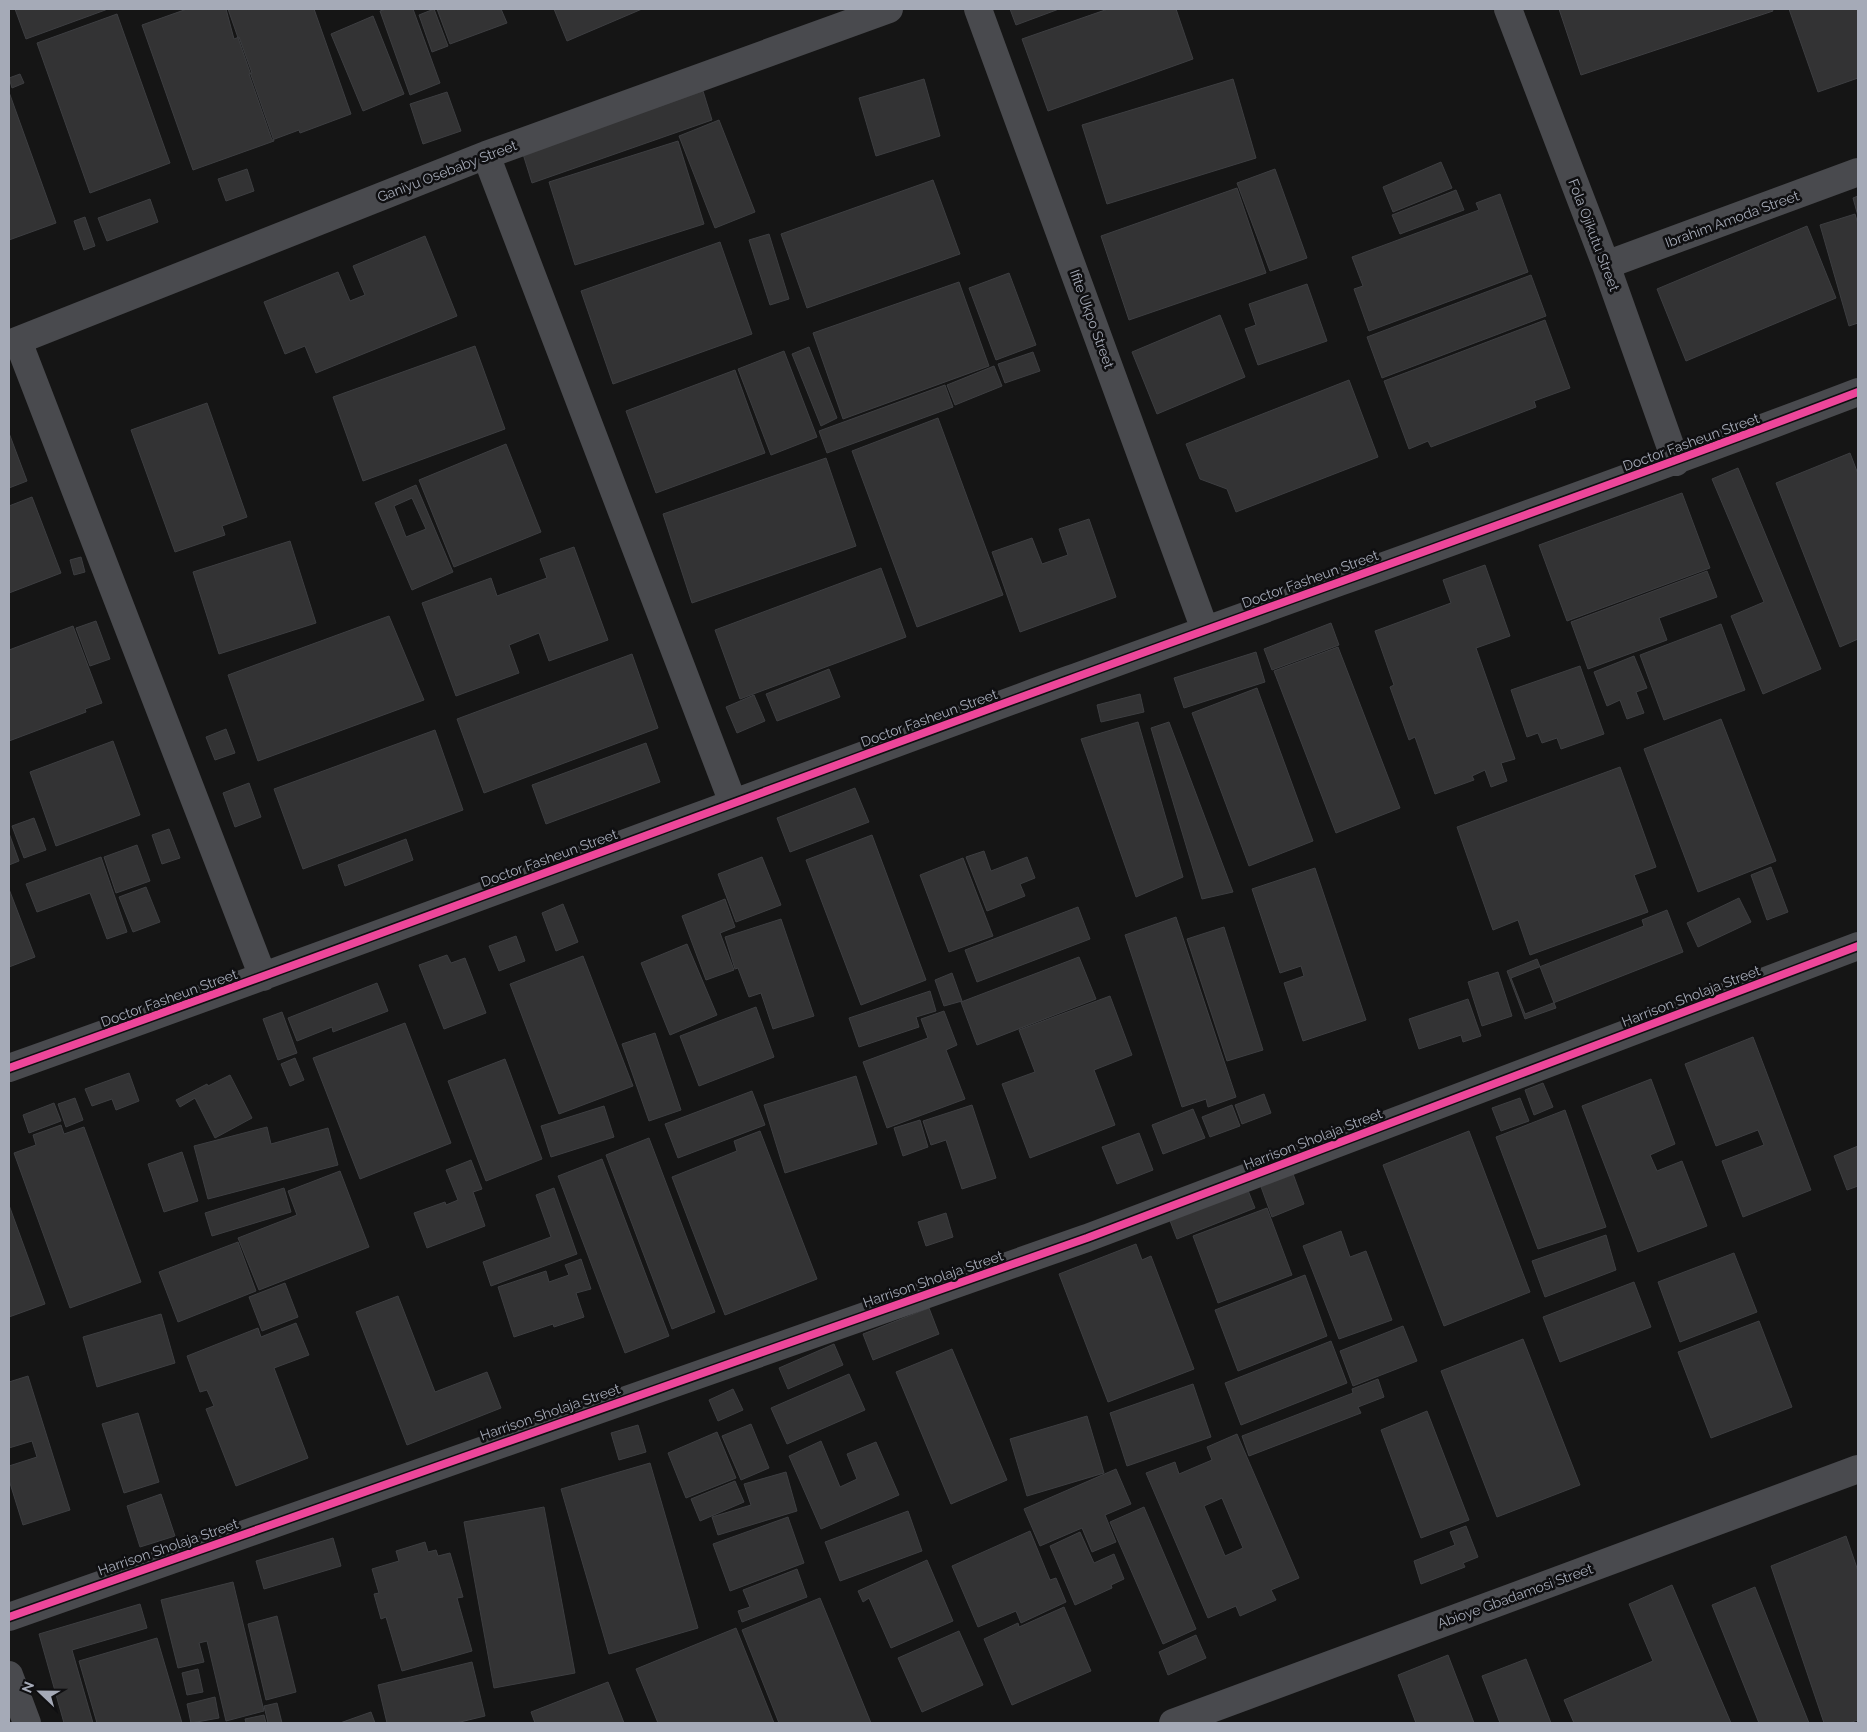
<svg xmlns="http://www.w3.org/2000/svg" width="1867" height="1732" viewBox="0 0 1867 1732" font-family="Raleway,sans-serif">
	<style>
		.building { fill: #333334; stroke: #3d3e41; fill-rule: evenodd }
		.lines { fill: none; stroke-linecap: round; stroke-linejoin: round }
		.minor { stroke: #494a4e; stroke-width: 28 }
		.cycleway-casing { stroke: #0f0f11; stroke-width: 11 }
		.cycleway { stroke: #ed469a; stroke-width: 8 }
		.labels { text-anchor: middle; stroke-width: 5; stroke-linejoin: round; paint-order: stroke }
		.street-label { font-size: 14px; fill: #a5aab7; stroke: #0f0f11 }
	</style>
	<rect width="100%" height="100%" fill="#151515"/>
	<!-- building -->
	<path class="building" d="M15 9H108L26 39Z
		M187 9H228L274 141 193 170 142 25Z
		M226 9H314L351 114 300 133 299 130 272 140 249 74 252 73 239 37 234 39Z
		M386 9H413L440 83 410 95 380 11Z
		M434 9 448 46 432 52 419 15Z
		M437 9H501L507 23 450 44Z
		M554 9H642L567 41Z
		M1010 9H1059L1016 25Z
		M1108 9H1176L1193 59 1048 111 1022 39Z
		M1559 9H1772L1773 11 1581 75Z
		M1789 9H1858V78L1818 92Z
		M117 14 170 163 90 193 37 43Z
		M373 16 404 94 363 111 331 34Z
		M20 74 24 83 12 88 9 78Z
		M924 79 940 136 876 156 859 98Z
		M1233 79 1256 158 1107 204 1082 125Z
		M703 91 712 120 532 183 523 154Z
		M9 92 56 223 9 240Z
		M447 92 461 131 423 144 410 104Z
		M719 120 755 212 715 228 679 136Z
		M678 141 704 224 575 265 549 182Z
		M1441 162 1452 188 1393 212 1383 187Z
		M247 169 254 191 226 201 218 179Z
		M1275 169 1307 258 1270 271 1237 183Z
		M933 180 960 254 807 308 781 234Z
		M1237 188 1266 273 1129 320 1101 236Z
		M1456 190 1464 210 1400 234 1392 215Z
		M1500 194 1528 272 1369 331 1354 289 1363 286 1352 257 1479 210 1476 203Z
		M1858 196V216L1853 198Z
		M150 199 158 222 107 241 98 218Z
		M1855 214 1858 224V323L1849 326 1820 225Z
		M85 217 95 246 84 250 74 221Z
		M1807 226 1836 298 1686 361 1657 289Z
		M769 234 789 299 770 305 749 240Z
		M425 236 457 316 316 373 305 346 285 354 264 302 338 272 350 301 365 295 353 266Z
		M720 242 752 334 613 384 581 291Z
		M1009 273 1036 345 996 360 969 288Z
		M1531 275 1546 316 1382 378 1367 337Z
		M959 282 989 366 843 419 813 333Z
		M1307 284 1327 341 1258 365 1245 329 1256 325 1249 304Z
		M1220 315 1245 377 1157 414 1132 352Z
		M1545 320 1570 388 1534 401 1536 407 1431 447 1428 441 1409 449 1384 381Z
		M475 346 505 429 363 481 333 397Z
		M809 347 837 418 821 426 792 354Z
		M784 351 817 437 771 455 738 369Z
		M1033 352 1040 371 1005 383 998 364Z
		M994 366 1002 386 955 405 947 385Z
		M735 370 765 453 656 493 626 411Z
		M1349 380 1378 457 1236 512 1227 489 1200 479 1186 444Z
		M945 385 953 407 827 453 819 431Z
		M207 403 247 517 222 526 225 535 175 552 131 430Z
		M938 418 1003 595 917 627 852 451Z
		M9 433 27 481 9 488Z
		M506 444 541 532 454 567 419 480Z
		M1850 453 1858 474V639L1840 647 1776 483Z
		M826 458 856 546 692 603 663 514Z
		M1738 468 1821 669 1763 694 1731 616 1764 602 1712 479Z
		M416 485 453 572 412 590 375 503Z
		M1682 493 1710 568 1567 621 1539 545Z
		M32 497 61 573 9 593V506Z
		M412 498 426 529 406 537 394 506Z
		M1089 519 1116 597 1020 632 992 552 1032 538 1042 564 1068 555 1059 529Z
		M290 541 316 623 219 654 193 572Z
		M574 547 608 640 549 661 539 633 509 645 519 673 456 696 422 603 491 578 497 596 547 578 540 559Z
		M81 557 85 572 74 575 70 560Z
		M1485 565 1510 636 1476 648 1515 759 1501 763 1507 781 1491 787 1485 770 1472 776 1474 780 1435 794 1415 737 1409 740 1390 687 1394 685 1375 631 1451 603 1443 580Z
		M881 568 906 637 740 699 715 630Z
		M1707 571 1717 597 1659 618 1667 640 1588 669 1571 622Z
		M389 616 424 700 258 761 228 675Z
		M96 621 110 659 90 666 76 628Z
		M1331 623 1339 645 1272 670 1264 649Z
		M1721 624 1745 690 1664 720 1640 655Z
		M73 626 102 703 85 709 86 712 9 741V650Z
		M1338 647 1400 808 1336 833 1274 671Z
		M1256 652 1265 682 1184 708 1174 678Z
		M632 654 658 728 484 793 457 719Z
		M1634 656 1647 688 1636 692 1644 713 1627 719 1620 700 1607 706 1594 672Z
		M1580 666 1604 734 1561 749 1557 738 1542 743 1538 733 1527 737 1511 690Z
		M829 669 840 697 777 721 766 694Z
		M1257 688 1313 841 1249 866 1192 713Z
		M1140 694 1144 712 1101 722 1097 705Z
		M754 695 765 721 737 733 726 707Z
		M1721 719 1776 861 1698 892 1644 749Z
		M1138 722 1183 877 1136 897 1081 739Z
		M1169 722 1233 892 1202 899 1151 728Z
		M226 729 235 753 215 760 206 737Z
		M435 730 463 810 303 869 274 789Z
		M113 741 140 815 56 846 30 772Z
		M646 743 660 782 546 824 532 785Z
		M1620 767 1656 867 1634 875 1648 912 1530 955 1518 920 1493 930 1457 827Z
		M249 783 261 817 235 827 223 793Z
		M855 788 869 822 790 852 777 818Z
		M34 818 46 850 24 858 12 826Z
		M169 829 180 858 162 864 152 835Z
		M9 833 19 861 9 865Z
		M872 835 926 980 861 1005 806 860Z
		M406 839 413 860 345 886 338 865Z
		M137 845 150 881 116 893 104 857Z
		M984 851 991 871 1027 857 1035 878 1020 884 1025 896 987 911 966 857Z
		M101 857 127 932 107 939 90 893 37 912 26 884Z
		M762 857 781 905 736 922 718 874Z
		M963 858 993 936 949 952 920 875Z
		M1771 867 1788 912 1767 920 1751 875Z
		M1315 868 1366 1020 1303 1041 1284 983 1304 976 1301 966 1280 973 1252 889Z
		M146 887 160 922 133 932 119 897Z
		M9 889 35 957 9 967Z
		M1739 898 1751 922 1698 947 1687 923Z
		M725 899 735 927 720 933 734 970 706 980 682 916Z
		M563 904 578 942 556 951 542 913Z
		M1078 907 1090 939 977 982 965 950Z
		M1667 910 1683 952 1525 1014 1511 978 1644 926 1642 920Z
		M1176 917 1236 1097 1208 1107 1206 1099 1182 1107 1125 935Z
		M781 919 814 1016 773 1029 761 993 749 997 738 968 735 969 725 937Z
		M1224 927 1263 1050 1227 1061 1187 939Z
		M516 936 525 961 499 971 489 946Z
		M687 944 717 1015 670 1035 641 963Z
		M447 955 451 963 465 958 486 1013 444 1029 419 965Z
		M583 956 633 1086 559 1114 510 984Z
		M1079 957 1096 999 977 1045 961 1002Z
		M1537 959 1556 1008 1525 1019 1507 971Z
		M1498 972 1512 1016 1482 1026 1468 982Z
		M952 973 962 1001 944 1006 935 980Z
		M377 983 388 1011 333 1032 332 1027 297 1041 288 1018Z
		M930 991 936 1011 916 1017 919 1027 859 1047 849 1018Z
		M1110 996 1132 1055 1094 1070 1115 1125 1030 1158 1002 1084 1035 1072 1019 1030Z
		M1468 999 1481 1036 1463 1042 1461 1035 1419 1049 1409 1019Z
		M756 1007 774 1057 699 1086 680 1036Z
		M944 1011 957 1045 946 1050 965 1099 887 1128 863 1062 928 1038 921 1019Z
		M282 1012 297 1053 278 1060 263 1019Z
		M405 1023 451 1143 360 1179 313 1058Z
		M655 1033 681 1110 649 1121 622 1044Z
		M1753 1037 1811 1190 1743 1217 1722 1161 1764 1145 1758 1130 1716 1146 1685 1064Z
		M295 1058 304 1080 290 1086 281 1064Z
		M505 1059 542 1159 486 1181 448 1081Z
		M129 1073 139 1101 116 1110 112 1099 92 1106 85 1089Z
		M230 1075 252 1118 215 1138 195 1098 180 1107 176 1100 207 1084 208 1086Z
		M856 1076 877 1144 785 1173 764 1105Z
		M1651 1079 1675 1144 1650 1155 1657 1171 1682 1161 1707 1226 1638 1252 1582 1106Z
		M1543 1083 1553 1107 1534 1115 1525 1090Z
		M752 1091 765 1125 678 1158 665 1124Z
		M1264 1094 1271 1113 1242 1124 1235 1105Z
		M75 1098 83 1120 66 1127 58 1104Z
		M1520 1098 1529 1121 1501 1131 1492 1108Z
		M54 1103 61 1121 29 1133 23 1115Z
		M972 1105 996 1178 962 1189 946 1140 931 1145 923 1121Z
		M1232 1105 1240 1126 1210 1137 1202 1117Z
		M604 1106 614 1137 551 1157 541 1126Z
		M1193 1109 1205 1138 1163 1154 1152 1125Z
		M1565 1110 1606 1227 1538 1249 1496 1137Z
		M920 1120 928 1147 903 1156 894 1128Z
		M61 1125 64 1134 84 1127 141 1282 70 1308 14 1153 36 1145 33 1135Z
		M267 1127 271 1144 328 1128 338 1165 208 1199 194 1146Z
		M760 1131 817 1279 725 1315 672 1177 737 1151 734 1141Z
		M1469 1131 1530 1292 1444 1326 1383 1165Z
		M1139 1133 1153 1170 1117 1184 1102 1147Z
		M649 1138 715 1312 672 1329 606 1155Z
		M1858 1146V1186L1847 1190 1834 1156Z
		M182 1152 198 1201 164 1212 148 1164Z
		M602 1159 669 1336 625 1353 558 1176Z
		M471 1160 482 1189 473 1192 485 1226 427 1248 414 1213 445 1202 446 1205 458 1200 446 1170Z
		M340 1171 369 1247 259 1290 238 1238 297 1215 288 1191Z
		M1292 1171 1304 1204 1272 1217 1260 1184Z
		M1245 1183 1255 1208 1177 1239 1167 1213Z
		M284 1188 291 1212 212 1236 205 1213Z
		M554 1188 577 1254 491 1286 483 1262 551 1237 536 1195Z
		M9 1205 45 1304 9 1317Z
		M1267 1208 1292 1275 1218 1303 1193 1236Z
		M946 1213 953 1237 926 1246 918 1222Z
		M1341 1231 1350 1257 1366 1251 1392 1320 1339 1339 1303 1246Z
		M1606 1235 1616 1270 1545 1297 1532 1261Z
		M238 1242 256 1291 178 1322 159 1272Z
		M1136 1244 1142 1260 1151 1256 1194 1369 1108 1402 1059 1274Z
		M1734 1253 1757 1312 1680 1342 1658 1282Z
		M581 1259 591 1289 576 1293 584 1317 554 1327 553 1324 514 1337 498 1287 546 1271 549 1282 569 1275 565 1265Z
		M1305 1275 1327 1336 1238 1371 1215 1310Z
		M1634 1282 1651 1327 1560 1362 1543 1317Z
		M285 1283 298 1317 262 1331 249 1297Z
		M398 1296 435 1392 487 1372 501 1408 407 1445 356 1312Z
		M929 1308 939 1334 873 1360 863 1334Z
		M161 1314 175 1363 97 1387 83 1337Z
		M1759 1321 1792 1407 1711 1438 1678 1352Z
		M296 1323 309 1355 274 1368 308 1458 236 1486 206 1409 214 1406 207 1390 200 1392 187 1356 258 1328 261 1337Z
		M1403 1326 1417 1361 1353 1386 1340 1351Z
		M1523 1339 1580 1485 1497 1517 1441 1371Z
		M1331 1341 1347 1383 1241 1425 1225 1383Z
		M834 1344 843 1365 788 1389 779 1368Z
		M952 1349 1007 1480 951 1504 896 1372Z
		M849 1374 865 1410 787 1444 771 1408Z
		M28 1376 70 1510 23 1525 9 1480V1466L37 1457 32 1441 9 1448V1382Z
		M1378 1379 1384 1397 1358 1407 1361 1413 1249 1456 1242 1436 1353 1393 1352 1389Z
		M1193 1384 1211 1437 1127 1466 1110 1413Z
		M733 1389 743 1410 718 1421 709 1400Z
		M1427 1411 1469 1520 1421 1538 1381 1430Z
		M138 1413 159 1482 124 1493 102 1424Z
		M1087 1416 1104 1473 1027 1496 1010 1439Z
		M751 1424 769 1468 741 1480 722 1436Z
		M638 1425 646 1452 619 1460 611 1433Z
		M717 1432 736 1478 686 1498 668 1453Z
		M1237 1434 1299 1578 1271 1590 1276 1600 1240 1616 1236 1606 1208 1618 1146 1473 1175 1462 1179 1474 1212 1460 1207 1447ZM1222 1498 1243 1548 1225 1556 1204 1506Z
		M821 1441 840 1487 857 1479 847 1454 876 1442 899 1495 821 1529 789 1456Z
		M650 1463 698 1628 609 1654 561 1489Z
		M1116 1469 1131 1504 1105 1515 1116 1542 1092 1552 1082 1528 1040 1546 1024 1509Z
		M786 1472 797 1511 718 1535 712 1517 751 1505 744 1484Z
		M735 1481 744 1502 700 1521 691 1499Z
		M161 1494 175 1536 140 1547 127 1506Z
		M544 1507 575 1673 494 1688 464 1522Z
		M1144 1507 1196 1629 1163 1644 1110 1522Z
		M908 1511 922 1551 840 1581 825 1542Z
		M788 1517 804 1563 730 1591 713 1544Z
		M1466 1526 1478 1557 1463 1563 1465 1567 1421 1584 1414 1561 1455 1545 1450 1532Z
		M1030 1531 1050 1580 1056 1578 1066 1602 1021 1623 1016 1611 978 1627 952 1566Z
		M1080 1532 1094 1563 1114 1554 1124 1579 1111 1585 1112 1588 1075 1605 1050 1546Z
		M1846 1536 1858 1571V1720L1849 1723H1824L1771 1566Z
		M333 1538 341 1566 264 1589 256 1561Z
		M425 1542 428 1552 436 1550 438 1556 450 1553 463 1597 457 1598 472 1651 402 1671 386 1617 381 1619 374 1594 379 1593 372 1569 399 1561 396 1551Z
		M927 1560 953 1621 891 1648 869 1598 863 1602 858 1591Z
		M797 1569 807 1597 742 1622 738 1611 750 1607 743 1590Z
		M233 1582 264 1711 226 1721 207 1641 199 1643 204 1662 178 1668 161 1600Z
		M1672 1585 1731 1723H1574L1564 1700 1653 1661 1629 1604Z
		M1755 1587 1809 1723H1759L1712 1605Z
		M820 1598 871 1723H779L742 1630Z
		M140 1604 147 1628 72 1650 93 1723H64L39 1634Z
		M1064 1607 1091 1671 1012 1705 984 1639 1018 1623 1019 1627Z
		M277 1616 296 1692 266 1700 248 1624Z
		M736 1628 774 1723H658L636 1669Z
		M959 1631 983 1685 922 1712 898 1658Z
		M1196 1635 1206 1658 1168 1675 1159 1652Z
		M157 1638 182 1723H97L79 1661Z
		M1448 1655 1474 1723H1416L1398 1675Z
		M1526 1659 1551 1723H1500L1482 1676Z
		M472 1662 485 1716 456 1723H387L378 1685Z
		M198 1669 203 1692 187 1695 182 1673Z
		M608 1682 624 1723H535L531 1712Z
		M215 1697 219 1718 191 1723 187 1704Z
		M277 1703 282 1723H268L264 1706Z
		M371 1712 375 1723H340Z
		M264 1715 266 1723H246L245 1719Z"/>
	<g class="lines">
		<!-- minor -->
		<path class="minor" d="M978 9 1205 630
			M1508 9 1606 265 1676 462
			M486 155 733 803
			M1606 265 1858 172
			M18 341 263 977
			M9 344 486 155 889 9
			M9 1068C363 942 715 809 1068 680 1331 584 1596 492 1858 392
			M9 1617 1087 1238 1858 946
			M9 1675 27 1723
			M1173 1723 1858 1469"/>
		<!-- cycleway casing -->
		<g class="cycleway-casing">
			<path id="cycleway" d="M9 1068C363 942 715 809 1068 680 1331 584 1596 492 1858 392
				M9 1617 1087 1238 1858 946"/>
		</g>
		<!-- cycleway -->
		<use href="#cycleway" class="cycleway"/>
	</g>
	<g class="labels">
		<!-- street labels -->
		<g class="street-label">
			<text transform="translate(447 171) rotate(-21)" y="5">Ganiyu Osebaby Street</text>
			<text transform="translate(1732 219) rotate(-20)" y="5">Ibrahim Amoda Street</text>
			<text transform="translate(1594 235) rotate(69)" y="5">Fola Ojikutu Street</text>
			<text transform="translate(1092 319) rotate(70)" y="5">Ifite Ukpo Street</text>
			<text transform="translate(1691 442) rotate(-20)" y="5">Doctor Fasheun Street</text>
			<text transform="translate(1310 579) rotate(-20)" y="5">Doctor Fasheun Street</text>
			<text transform="translate(929 718) rotate(-20)" y="5">Doctor Fasheun Street</text>
			<text transform="translate(549 858) rotate(-20)" y="5">Doctor Fasheun Street</text>
			<text transform="translate(1691 996) rotate(-21)" y="5">Harrison Sholaja Street</text>
			<text transform="translate(169 998) rotate(-20)" y="5">Doctor Fasheun Street</text>
			<text transform="translate(1313 1139) rotate(-21)" y="5">Harrison Sholaja Street</text>
			<text transform="translate(933 1279) rotate(-19)" y="5">Harrison Sholaja Street</text>
			<text transform="translate(550 1412) rotate(-19)" y="5">Harrison Sholaja Street</text>
			<text transform="translate(168 1547) rotate(-19)" y="5">Harrison Sholaja Street</text>
			<text transform="translate(1515 1596) rotate(-20)" y="5">Abioye Gbadamosi Street</text>
		</g>
	</g>
	<!-- border -->
	<rect width="1867" height="1732" fill="none" stroke="#a5aab7" stroke-width="20"/>
	<!-- north arrow -->
	<g transform="translate(40 1692) rotate(292)" stroke="#0f0f11" stroke-width="4" paint-order="stroke">
	<path d="M0-4L9 19L0 12L-9 19Z" fill="#a5aab7"/>
	<text y="-8" font-size="14" font-weight="bold" text-anchor="middle" fill="#a5aab7">N</text>
	</g>
</svg>
